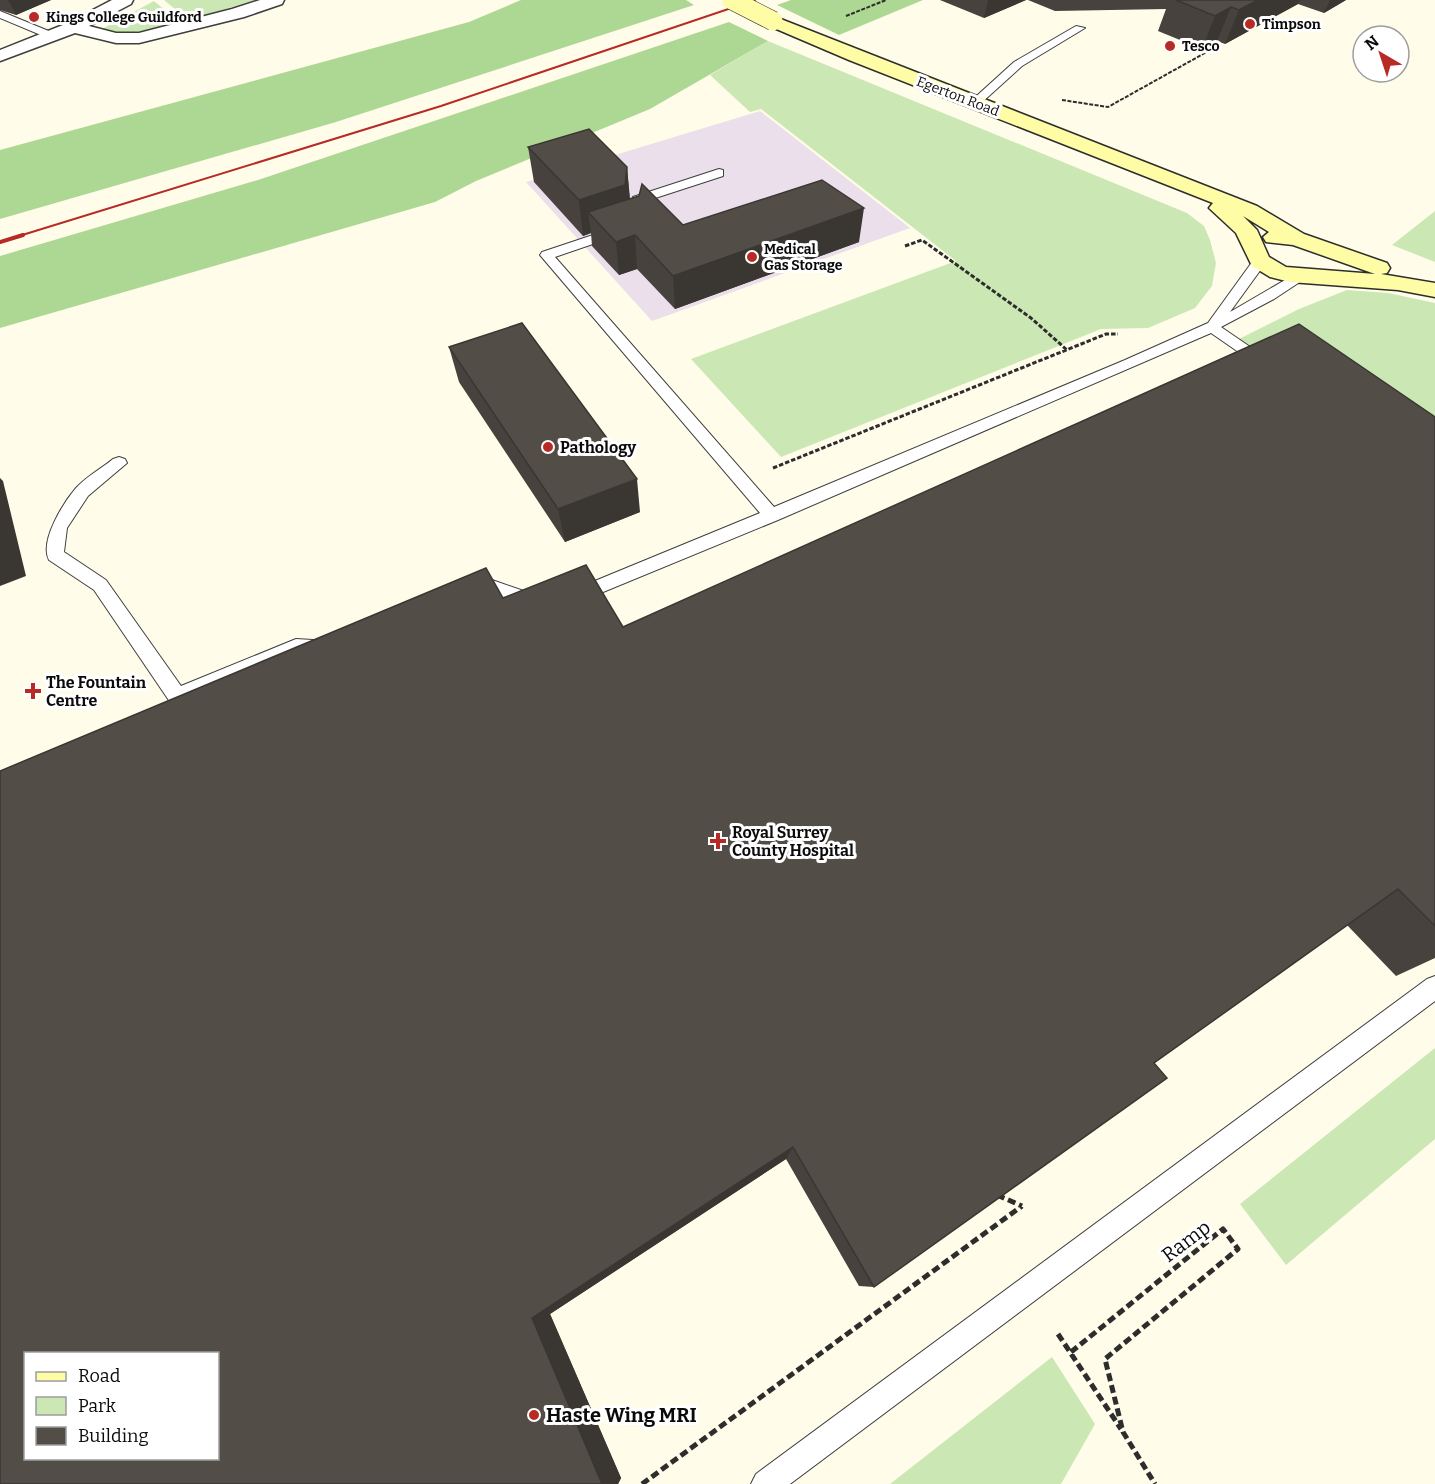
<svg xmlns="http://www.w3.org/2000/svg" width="1435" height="1484" viewBox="0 0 1435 1484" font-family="Bitter,serif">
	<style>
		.industrial { fill: #eadfea }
		.green { fill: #cbe8b4 }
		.forest { fill: #add893 }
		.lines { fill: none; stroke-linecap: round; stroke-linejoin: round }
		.lane-casing { stroke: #3e3e3e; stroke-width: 2 }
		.street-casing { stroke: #3e3e3e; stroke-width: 3 }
		.secondary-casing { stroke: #2d2d2d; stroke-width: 3 }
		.path-far2 { stroke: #2d2d2d; stroke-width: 2; stroke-dasharray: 4 1.5; stroke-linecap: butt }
		.path-far1 { stroke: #2d2d2d; stroke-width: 3; stroke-dasharray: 4.5 2; stroke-linecap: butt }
		.path { stroke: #2d2d2d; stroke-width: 5; stroke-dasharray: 8 4; stroke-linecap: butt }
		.lane { fill: #fff; fill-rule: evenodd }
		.street { fill: #fff; fill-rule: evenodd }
		.secondary { fill: #fefca4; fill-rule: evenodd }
		.rail-far1 { stroke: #b82a25; stroke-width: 2 }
		.rail { stroke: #b82a25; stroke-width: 4 }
		.secondary-bridge-casing { stroke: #2d2d2d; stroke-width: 20; stroke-linecap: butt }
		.secondary-bridge { stroke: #fefca4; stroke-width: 19 }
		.wall { fill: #47423d }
		.shaded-wall { fill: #3a3632 }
		.building { fill: #534d47; stroke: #3a3632; stroke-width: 1.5; fill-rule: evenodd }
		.poi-dot { fill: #b82a25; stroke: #fff; stroke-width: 2 }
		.labels { text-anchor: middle; stroke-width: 6; stroke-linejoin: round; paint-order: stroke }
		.far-poi-label { font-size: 14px; font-weight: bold; fill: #0b0b0b; stroke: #fff; text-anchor: start }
		.far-street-label { font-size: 14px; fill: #0b0b0b; stroke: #fff }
		.poi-label { font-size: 16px; font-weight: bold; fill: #0b0b0b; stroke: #fff; text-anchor: start }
		.near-street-label { font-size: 20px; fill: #0b0b0b; stroke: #fff }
		.near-poi-label { font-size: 20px; font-weight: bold; fill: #0b0b0b; stroke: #fff; text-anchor: start }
	</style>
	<rect width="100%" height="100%" fill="#fffce9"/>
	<!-- industrial -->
	<path class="industrial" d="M760 111 910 228 652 321 526 182Z"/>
	<!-- green -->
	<path class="green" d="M164 0H256L188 20Z
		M154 1 179 22C153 28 127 38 102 29Z
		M768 41 1187 213 1204 226 1210 240 1216 263 1212 286 1195 308 1148 328 1101 329 781 457 691 359 956 261 761 109 750 112 710 75Z
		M1435 211V262L1392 245Z
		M1347 290 1388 293 1435 303V416L1423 415 1256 351 1239 339 1299 309Z
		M1435 1048V1139L1286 1265 1240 1204Z
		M1052 1357 1095 1424 1061 1484H890Z"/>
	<!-- forest -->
	<path class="forest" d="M521 0H686L694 5 336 122 0 219V150L469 22Z
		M791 0H923L839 35 777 5Z
		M729 22 768 41 650 109 476 181 435 202 0 328V256L258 180Z"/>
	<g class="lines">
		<!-- lane casing -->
		<g class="lane-casing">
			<path id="lane" d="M0 11 56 34 57 36 48 38 0 18Z
				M1076 26 1085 28 1022 66 979 105H971V101L1014 62Z
				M719 169 723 170V176L643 202 640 213 636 214 630 210 633 197Z
				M617 227 623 231 622 234 555 257 774 507 1125 360 1208 323 1255 258 1260 257 1267 261 1230 312 1297 273 1302 272 1309 276 1274 299 1221 327 1259 353 1271 355 1273 358 1271 361 1250 360 1211 333 778 520 574 604 568 602 565 597 568 592 760 513 540 255 542 252Z
				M119 457 125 459 127 463 88 496 67 528 64 552 106 580 181 686 296 639 330 641 333 646 330 651 297 653 184 702 177 704 170 702 94 590 49 560C39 541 64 502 76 488 86 477 102 468 113 459Z
				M492 580 544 598 547 603 544 608 538 610 492 594 472 602 466 600 463 595 466 590Z
				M1435 976V1001L790 1484H751L756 1474 1427 979Z"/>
		</g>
		<!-- street casing -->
		<g class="street-casing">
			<path id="street" d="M112 0H133L131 4 89 26 116 33H139L232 9 260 0H284L282 4 244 17 139 43H116L75 33 0 61V50L68 23Z"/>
		</g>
		<!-- secondary casing -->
		<g class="secondary-casing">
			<path id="secondary" d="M773 16 1257 206 1304 234 1387 263 1390 268 1387 273 1381 274 1435 283V297L1398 290 1290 282 1270 277 1252 266 1236 233 1209 208 1213 203 849 60 767 25 764 21 767 17ZM1243 216 1269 232 1263 237 1266 242 1293 245 1375 274 1286 267 1269 257 1257 230Z"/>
		</g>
		<!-- path-far2 -->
		<path class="path-far2" d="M846 16 886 0
			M1062 100 1108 107 1221 44"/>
		<!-- path-far1 -->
		<path class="path-far1" d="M905 246 922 240 1031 318 1067 350
			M773 468 1106 334H1118"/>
		<!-- path -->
		<path class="path" d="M997 1195 1022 1206
			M1058 1334 1121 1429
			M1071 1352 1223 1229 1238 1249 1105 1359 1123 1432 1155 1484
			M642 1484 1022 1206"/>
		<!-- lane -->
		<use href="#lane" class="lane"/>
		<!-- street -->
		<use href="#street" class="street"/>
		<!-- secondary -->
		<use href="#secondary" class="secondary"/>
		<!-- rail-far1 -->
		<path class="rail-far1" d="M19 236 441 106 755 0"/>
		<!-- rail -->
		<path class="rail" d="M0 242 23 235"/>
		<!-- secondary-bridge casing -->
		<g class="secondary-bridge-casing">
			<path id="secondary-bridge" d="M732 0 773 21"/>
		</g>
		<!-- secondary-bridge -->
		<use href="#secondary-bridge" class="secondary-bridge"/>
	</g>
	<!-- wall -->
	<path class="wall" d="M0 0H51L16 15 0 10Z
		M940 0H1026L984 18Z
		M1028 0H1346L1324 13 1298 4 1225 44 1217 41 1202 49 1158 31 1166 9 1055 11Z
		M528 147 627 167 630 199 683 225 859 242 675 309 637 269 619 275 592 246 591 233 583 236 534 182Z
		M449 347 640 512 565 542 459 382Z
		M1435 417V958L1396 976 1347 925 1154 1063 874 1287 859 1286 786 1159 550 1314 621 1478 618 1484H0L503 598 623 627Z"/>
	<!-- shaded-wall -->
	<path class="shaded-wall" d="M8 0H51L16 15Z
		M988 0H1026L984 18Z
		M1258 0H1300L1298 4 1225 44 1239 10Z
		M1330 0H1346L1324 13Z
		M1231 7 1217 41 1202 49 1215 16Z
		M627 167 630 203 588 212 591 233 583 236 579 200Z
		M864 208 859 242 675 309 673 276Z
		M635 235 637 269 619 275 616 242Z
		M0 478 3 481 26 576 0 586Z
		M637 479 640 512 565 542 558 509Z
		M793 1147 786 1159 550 1314 621 1478 618 1484H602L532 1318Z"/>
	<!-- building -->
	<path class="building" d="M1176 0H1258L1239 10 1231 7 1215 16Z
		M589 129 627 167 625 185 579 200 528 147Z
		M822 180 864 208 673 276 635 235 616 242 588 212 639 196 642 184 683 225Z
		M522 323 637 479 558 509 449 347Z
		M1299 324 1435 417V926L1398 889 1154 1063 1167 1078 874 1287 793 1147 532 1318 602 1484H0V771L486 568 503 598 586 565 623 627ZM26 1353H218V1458H26Z"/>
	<!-- markers -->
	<g class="poi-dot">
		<circle cx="34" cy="17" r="6"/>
		<circle cx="1250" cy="24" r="6"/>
		<circle cx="1170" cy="46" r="6"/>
		<circle cx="752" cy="257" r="6"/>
		<circle cx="548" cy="447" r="6"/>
		<path d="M30 682h6v6h6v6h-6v6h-6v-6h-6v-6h6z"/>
		<path d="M715 832h6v6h6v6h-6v6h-6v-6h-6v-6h6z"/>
		<circle cx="534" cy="1415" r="6"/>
	</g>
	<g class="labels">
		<!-- far-poi labels -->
		<g class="far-poi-label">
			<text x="46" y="22">Kings College Guildford</text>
			<text x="1262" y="29">Timpson</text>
			<text x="1182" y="51">Tesco</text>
			<text x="764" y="254">Medical<tspan x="764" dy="16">Gas Storage</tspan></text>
		</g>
		<!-- far-street labels -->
		<g class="far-street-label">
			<text transform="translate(958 96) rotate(21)" y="5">Egerton Road</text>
		</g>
		<!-- poi labels -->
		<g class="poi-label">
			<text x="560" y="453">Pathology</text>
			<text x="46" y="688">The Fountain<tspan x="46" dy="18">Centre</tspan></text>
			<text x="732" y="838">Royal Surrey<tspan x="732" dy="18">County Hospital</tspan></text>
		</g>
		<!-- near-street labels -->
		<g class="near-street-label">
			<text transform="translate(1186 1241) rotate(-37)" y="7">Ramp</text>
		</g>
		<!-- near-poi labels -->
		<g class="near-poi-label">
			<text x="546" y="1422">Haste Wing MRI</text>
		</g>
	</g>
	<!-- legend -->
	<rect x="24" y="1352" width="195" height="108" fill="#ffffff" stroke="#9d9d9d" stroke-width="1.5"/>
	<rect x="36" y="1372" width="30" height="9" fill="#fefca4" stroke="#9d9d9d" stroke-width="1.5"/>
	<text x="78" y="1382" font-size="18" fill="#0b0b0b">Road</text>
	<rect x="36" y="1397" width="30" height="18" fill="#cbe8b4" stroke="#9d9d9d" stroke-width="1.5"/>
	<text x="78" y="1412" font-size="18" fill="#0b0b0b">Park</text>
	<rect x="36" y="1427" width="30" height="18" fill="#534d47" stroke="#9d9d9d" stroke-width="1.5"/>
	<text x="78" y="1442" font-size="18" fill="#0b0b0b">Building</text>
	<!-- north arrow -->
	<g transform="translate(1381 54) rotate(321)"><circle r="28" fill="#ffffff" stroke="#9d9d9d" stroke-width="1.5"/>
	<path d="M0-4.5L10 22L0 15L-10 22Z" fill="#b82a25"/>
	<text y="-9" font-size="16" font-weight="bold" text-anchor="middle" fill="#0b0b0b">N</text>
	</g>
</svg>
